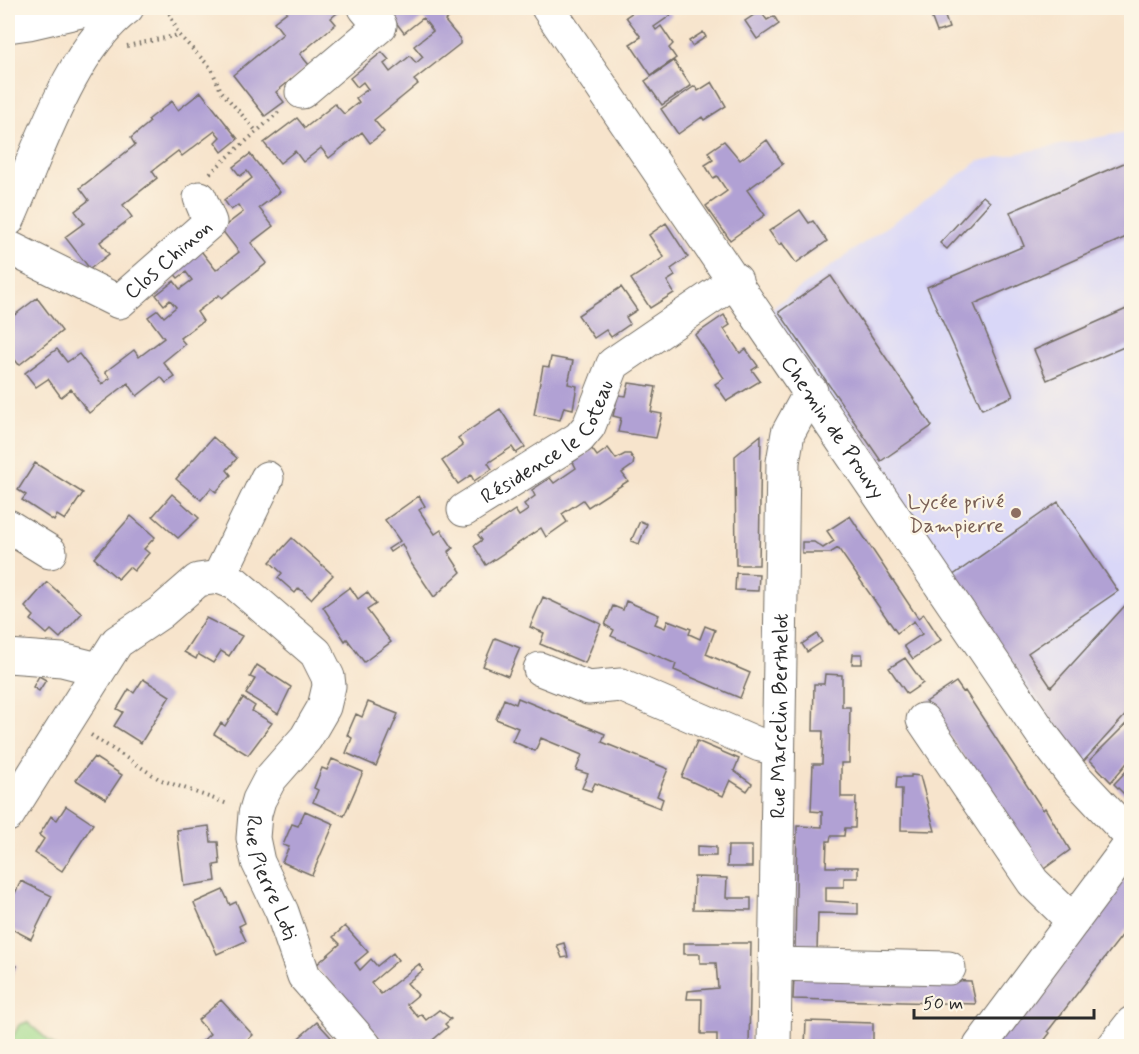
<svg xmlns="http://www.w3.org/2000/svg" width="1139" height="1054" viewBox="0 0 1139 1054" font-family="Mynerve,sans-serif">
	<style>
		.built { fill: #d9d7f8 }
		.green { fill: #a2db8d; stroke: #66835c; stroke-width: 1.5 }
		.building { fill: #b1a1d4 }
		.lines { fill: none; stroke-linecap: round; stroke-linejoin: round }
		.minor-casing { stroke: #726c63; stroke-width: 35 }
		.path { stroke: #726c63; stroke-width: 4; stroke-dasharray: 1.5 4.5; stroke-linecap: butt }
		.minor { stroke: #fff; stroke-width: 33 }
		.education-dot { fill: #8d6e63; stroke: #fcf5e5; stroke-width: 2 }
		.labels { text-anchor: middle; stroke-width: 4.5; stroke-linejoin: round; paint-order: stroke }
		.street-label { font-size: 21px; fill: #2b2b2b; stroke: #fcf5e5 }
		.education-label { font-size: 21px; fill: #785e54; stroke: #fcf5e5; text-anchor: end }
	</style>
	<rect width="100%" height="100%" fill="#fcf5e5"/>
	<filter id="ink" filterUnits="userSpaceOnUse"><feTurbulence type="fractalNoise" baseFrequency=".0167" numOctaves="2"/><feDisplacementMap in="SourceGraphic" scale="12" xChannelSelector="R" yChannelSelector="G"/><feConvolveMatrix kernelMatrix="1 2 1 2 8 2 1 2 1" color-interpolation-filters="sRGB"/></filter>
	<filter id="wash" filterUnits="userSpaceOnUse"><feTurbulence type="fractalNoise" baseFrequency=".008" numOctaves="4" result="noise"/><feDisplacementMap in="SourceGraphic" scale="24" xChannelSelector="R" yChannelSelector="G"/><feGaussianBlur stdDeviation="1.35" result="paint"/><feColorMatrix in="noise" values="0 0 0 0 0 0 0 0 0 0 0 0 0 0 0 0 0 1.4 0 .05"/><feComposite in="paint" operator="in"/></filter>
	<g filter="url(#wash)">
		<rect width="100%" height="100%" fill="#f7e4cc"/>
		<!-- built -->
		<path class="built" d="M1131 131V712L1077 774 765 313 979 161Z"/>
		<!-- green -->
		<path class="green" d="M27 1022 55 1046H8L19 1025Z"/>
		<g id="blocks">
			<!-- building -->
			<path class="building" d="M292 8H339L341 10 331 18 336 24 300 54 309 65 276 92 284 102 265 116 233 75 283 34 274 22Z
				M393 8H450L454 13 445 21 460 39V44L414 80 418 84 374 120 384 132 370 143 362 132 329 158 321 148 303 162 295 151 280 163 264 143 297 118 305 128 335 104 344 114 359 102 356 98 368 89 363 82 357 87 350 78 382 52 389 60 384 64 390 72 410 56 416 63 423 57 414 46 433 31 423 18 404 33 388 12Z
				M639 8H666L671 15 654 27 656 30 661 26 673 44 669 48 676 58 651 75 630 44 641 37 626 17Z
				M928 8H952L943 11 949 28 937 32Z
				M760 11 767 20 774 16 779 24 757 39 745 21Z
				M703 32 706 37 692 46 689 41Z
				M674 61 691 86 662 105 645 81Z
				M712 82 726 106 704 120 702 117 678 134 661 109 695 86 698 91Z
				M201 92 238 139 222 152 215 142 220 137 215 131 182 156 178 151 152 171 157 178 123 205 132 217 100 242 109 254 90 269 65 237 84 223 75 211 89 200 80 188 135 145 131 138 150 122 148 120 172 101 178 110Z
				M767 140 783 164 747 190 765 215 730 240 706 206 727 191 717 176 713 178 705 165 713 160 708 152 724 141 740 160Z
				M250 154 280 192 259 208 273 226 251 243 267 263 222 298 219 295 197 312 203 321 180 338 185 344 163 362 175 377 166 383 161 377 137 396 128 383 89 413 71 389 61 397 48 379 36 387 25 373 57 349 67 362 79 354 102 384 110 378 105 372 134 350 139 357 164 338 148 317 158 310 164 317 176 307 170 300 164 305 156 295 174 281 180 289 192 280 186 272 178 278 170 269 198 247 216 270 239 252 221 229 243 212 238 205 231 210 224 200 252 178 247 171 240 176 233 167Z
				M1131 160V235L974 304 1013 396 982 409 927 287 1024 246 1010 212Z
				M983 196 990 202 947 249 940 243Z
				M800 210 809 223 813 221 827 241 796 263 782 243 779 245 769 231Z
				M666 223 688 257 671 269 675 276 667 281 674 293 650 308 631 279 664 257 649 235Z
				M831 276 932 426 881 461 779 312Z
				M621 287 637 310 626 317 630 324 611 337 606 330 594 338 578 315Z
				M37 298 62 331 19 365 8 351V320Z
				M1131 307V344L1047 380 1034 350Z
				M724 315 730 325 724 329 740 353 746 349 758 366 752 370 760 381 727 401 715 384 724 378 695 335Z
				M551 357 573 361 568 384 577 386 573 409 564 407 560 420 534 415 543 366 549 367Z
				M629 383 656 387 651 412 662 414 656 438 618 432 621 418 613 416 618 395 626 396Z
				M500 409 525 447 516 453 512 447 488 463 492 469 474 481 471 475 458 484 442 461 463 446 458 438Z
				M761 435 759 565H736L735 456Z
				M213 437 237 458 227 470 231 475 216 492 211 488 201 500 176 479Z
				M608 448 616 459 625 454H630L634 460 633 465 622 473 628 481 588 507 583 500 562 514 567 522 546 537 541 528 486 565 474 546 482 540 478 535 515 510 519 516 528 510 524 504 535 496 532 490 550 478 554 483 576 468 573 462 592 449 597 456Z
				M35 463 83 493 65 520 57 515 54 521 22 500 26 495 18 490Z
				M172 494 199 518 178 538 153 516Z
				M419 496 425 506 419 510 435 534 441 530 453 548 448 552 461 572 434 597 411 563 402 544 390 552 388 549 400 541 385 520Z
				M1058 502 1118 591 1028 653 1051 687 1131 599V709L1082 763 952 576Z
				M131 516 155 537 144 549 149 553 134 571 129 567 118 579 94 558Z
				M850 516 918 618 924 614 941 640 913 659 904 646 922 634 914 621 897 633 838 548 830 553H802V542H814L823 548 834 541 827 531Z
				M640 521 647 524 639 544 631 541Z
				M292 538 333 575 311 599 299 588 295 593 278 578 282 573 270 562Z
				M736 573 759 574 758 591 735 590Z
				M47 582 82 613 60 638 51 630 47 634 31 620 34 616 25 607Z
				M350 587 358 599 367 592 376 604 367 610 391 642 364 662 347 639 345 641 323 607Z
				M543 597 601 624 585 663 540 644 544 633 530 627Z
				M626 601 659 615 655 624 665 628 668 620 691 629 689 634 700 639 705 626 715 630 706 654 750 673 740 698 674 670 676 664 611 636 614 630 605 625 613 606 623 610Z
				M206 618 242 636 229 656 221 651 213 663 198 654 196 659 184 652Z
				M817 634 822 642 807 652 802 644Z
				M495 638 520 648 508 676 483 666Z
				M853 654H862V664H852Z
				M905 658 923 683 907 694 889 668Z
				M257 665 291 687 278 714 246 694 255 679 250 677Z
				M825 674 842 675V707H850L849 763H841V797H856L855 828H845L844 836H831L830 841H827L826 867H858V878H844V887H826V901L858 903V914L818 913 817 952H795L797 826 822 827V812L811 811 813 764H822L823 731H813L814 684H824Z
				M39 676 46 680 39 691 33 687Z
				M143 679 170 696 141 743 114 726 123 712 117 709 129 689 134 693Z
				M956 682 963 692 965 691 1043 810 1045 808 1070 850 1041 871 926 702Z
				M243 698 255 706 252 711 272 723 248 755 214 734 221 723 225 726Z
				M518 698 605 734 602 742 668 769 657 796 663 799 660 808 595 783 591 791 582 788 588 774 576 770 582 755 541 738 535 751 512 741 518 728 496 719 504 699 516 704Z
				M368 702 398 714 376 766 346 753 352 738 347 735 356 714 362 717Z
				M1128 722 1131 726V758L1111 782 1090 760Z
				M697 741 739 759 734 771 752 784 747 791 730 780 723 796 682 777Z
				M94 757 122 775 106 799 76 780Z
				M332 759 363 772 344 816 313 802 318 790 314 788 322 768 327 770Z
				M1131 766V786L1124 794 1114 784Z
				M911 775 920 776 935 831 901 830 902 789H896L897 777H911Z
				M66 806 93 824 62 871 35 853 44 839 39 835 45 826 51 816 57 820Z
				M305 811 334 824 312 875 282 862 289 847 283 845 292 824 298 826Z
				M209 826 211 842H218L220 864 214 865 216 881 184 886 177 830Z
				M697 846 716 847V856H697Z
				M728 846H752V867H727Z
				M694 877 727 878 726 898H751V910L693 909Z
				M1119 877 1131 886V924L1048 1031 1050 1033 1040 1046H992Z
				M21 881 52 896 31 939 8 927V898L11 891 15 893Z
				M223 890 230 905 236 902 245 923 239 926 246 941 217 954 194 903Z
				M345 926 368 952 355 963 360 970 371 959 377 966 393 953 398 960 371 983 381 994 419 964 423 970 407 983 418 995 407 1004 418 1017 421 1014 426 1020 439 1010 451 1019 445 1024 448 1027 428 1044 430 1046H387L315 966 340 944 333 937Z
				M564 943 568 957 562 958 557 945Z
				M684 943H751L749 1046H717V1034H701L702 999H687L688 991 718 988 716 963H700V954H684Z
				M8 960 17 966 8 981Z
				M794 976 971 981 976 1004 793 999Z
				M221 1000 253 1035 241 1046H197L210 1034 198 1020Z
				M806 1021 873 1023V1046H805Z
				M317 1022 339 1046H297L293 1043Z"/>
		</g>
	</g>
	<g filter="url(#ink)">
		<use href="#blocks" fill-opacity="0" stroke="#726c63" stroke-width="1.5"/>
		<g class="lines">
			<!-- minor casing -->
			<g class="minor-casing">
				<g id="minor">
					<path id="s1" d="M548 8 1046 740 1072 774 1132 838"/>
					<path d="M8 26 29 23 94 8"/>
					<path d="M302 92 380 26 365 8"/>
					<path d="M8 220C38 154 69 51 127 8"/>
					<path id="s2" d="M8 247 119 302 210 222 200 198"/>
					<path id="s3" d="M464 510 579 438 589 426 613 364 736 280"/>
					<path d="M8 526 50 552"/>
					<path d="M219 577 267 478"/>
					<path d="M8 656 62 660 98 669"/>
					<path d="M540 669 588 688 621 685 760 745 778 749"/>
					<path d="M923 720 1033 882 1073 921"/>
					<path id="s4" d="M8 815 117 642 160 613 198 580 219 577 235 583 316 653 328 677 329 686 324 707 306 738 270 779 259 800 255 814 253 838 258 862 282 912 304 976 365 1046"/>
					<path d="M775 964 949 968"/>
					<path id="s5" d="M774 1046 783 462 788 433 811 391"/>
					<path d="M980 1046 1132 842"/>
					<path d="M1114 1046 1132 1023"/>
				</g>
			</g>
			<!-- path -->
			<path class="path" d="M167 8 179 35 211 68 221 91 257 132
				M127 46 179 35
				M210 173 281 110
				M91 735 159 779 228 804"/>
			<!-- minor -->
			<use href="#minor" class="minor"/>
		</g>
	</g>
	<!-- markers -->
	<circle class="education-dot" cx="1016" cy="513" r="6"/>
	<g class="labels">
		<!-- street labels -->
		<g class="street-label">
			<text dy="7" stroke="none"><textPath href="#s2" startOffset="189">Clos Chinon</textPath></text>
			<text dy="7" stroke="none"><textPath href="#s1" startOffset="507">Chemin de Prouvy</textPath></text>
			<text dy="7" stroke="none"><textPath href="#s3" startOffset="111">Résidence le Coteau</textPath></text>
			<text dy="7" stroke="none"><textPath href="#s5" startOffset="330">Rue Marcelin Berthelot</textPath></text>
			<text dy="7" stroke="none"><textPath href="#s4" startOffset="705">Rue Pierre Loti</textPath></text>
		</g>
		<!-- education labels -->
		<g class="education-label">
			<text x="1004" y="508">Lycée privé<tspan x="1004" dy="24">Dampierre</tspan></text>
		</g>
	</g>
	<!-- margin -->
	<rect width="1139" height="1054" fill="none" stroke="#fcf5e5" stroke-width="30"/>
	<!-- scale -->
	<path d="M914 1009v9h180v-9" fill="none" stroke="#2b2b2b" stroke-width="3"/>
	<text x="923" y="1009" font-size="18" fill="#2b2b2b" stroke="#fcf5e5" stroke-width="4.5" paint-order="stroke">50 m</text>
</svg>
